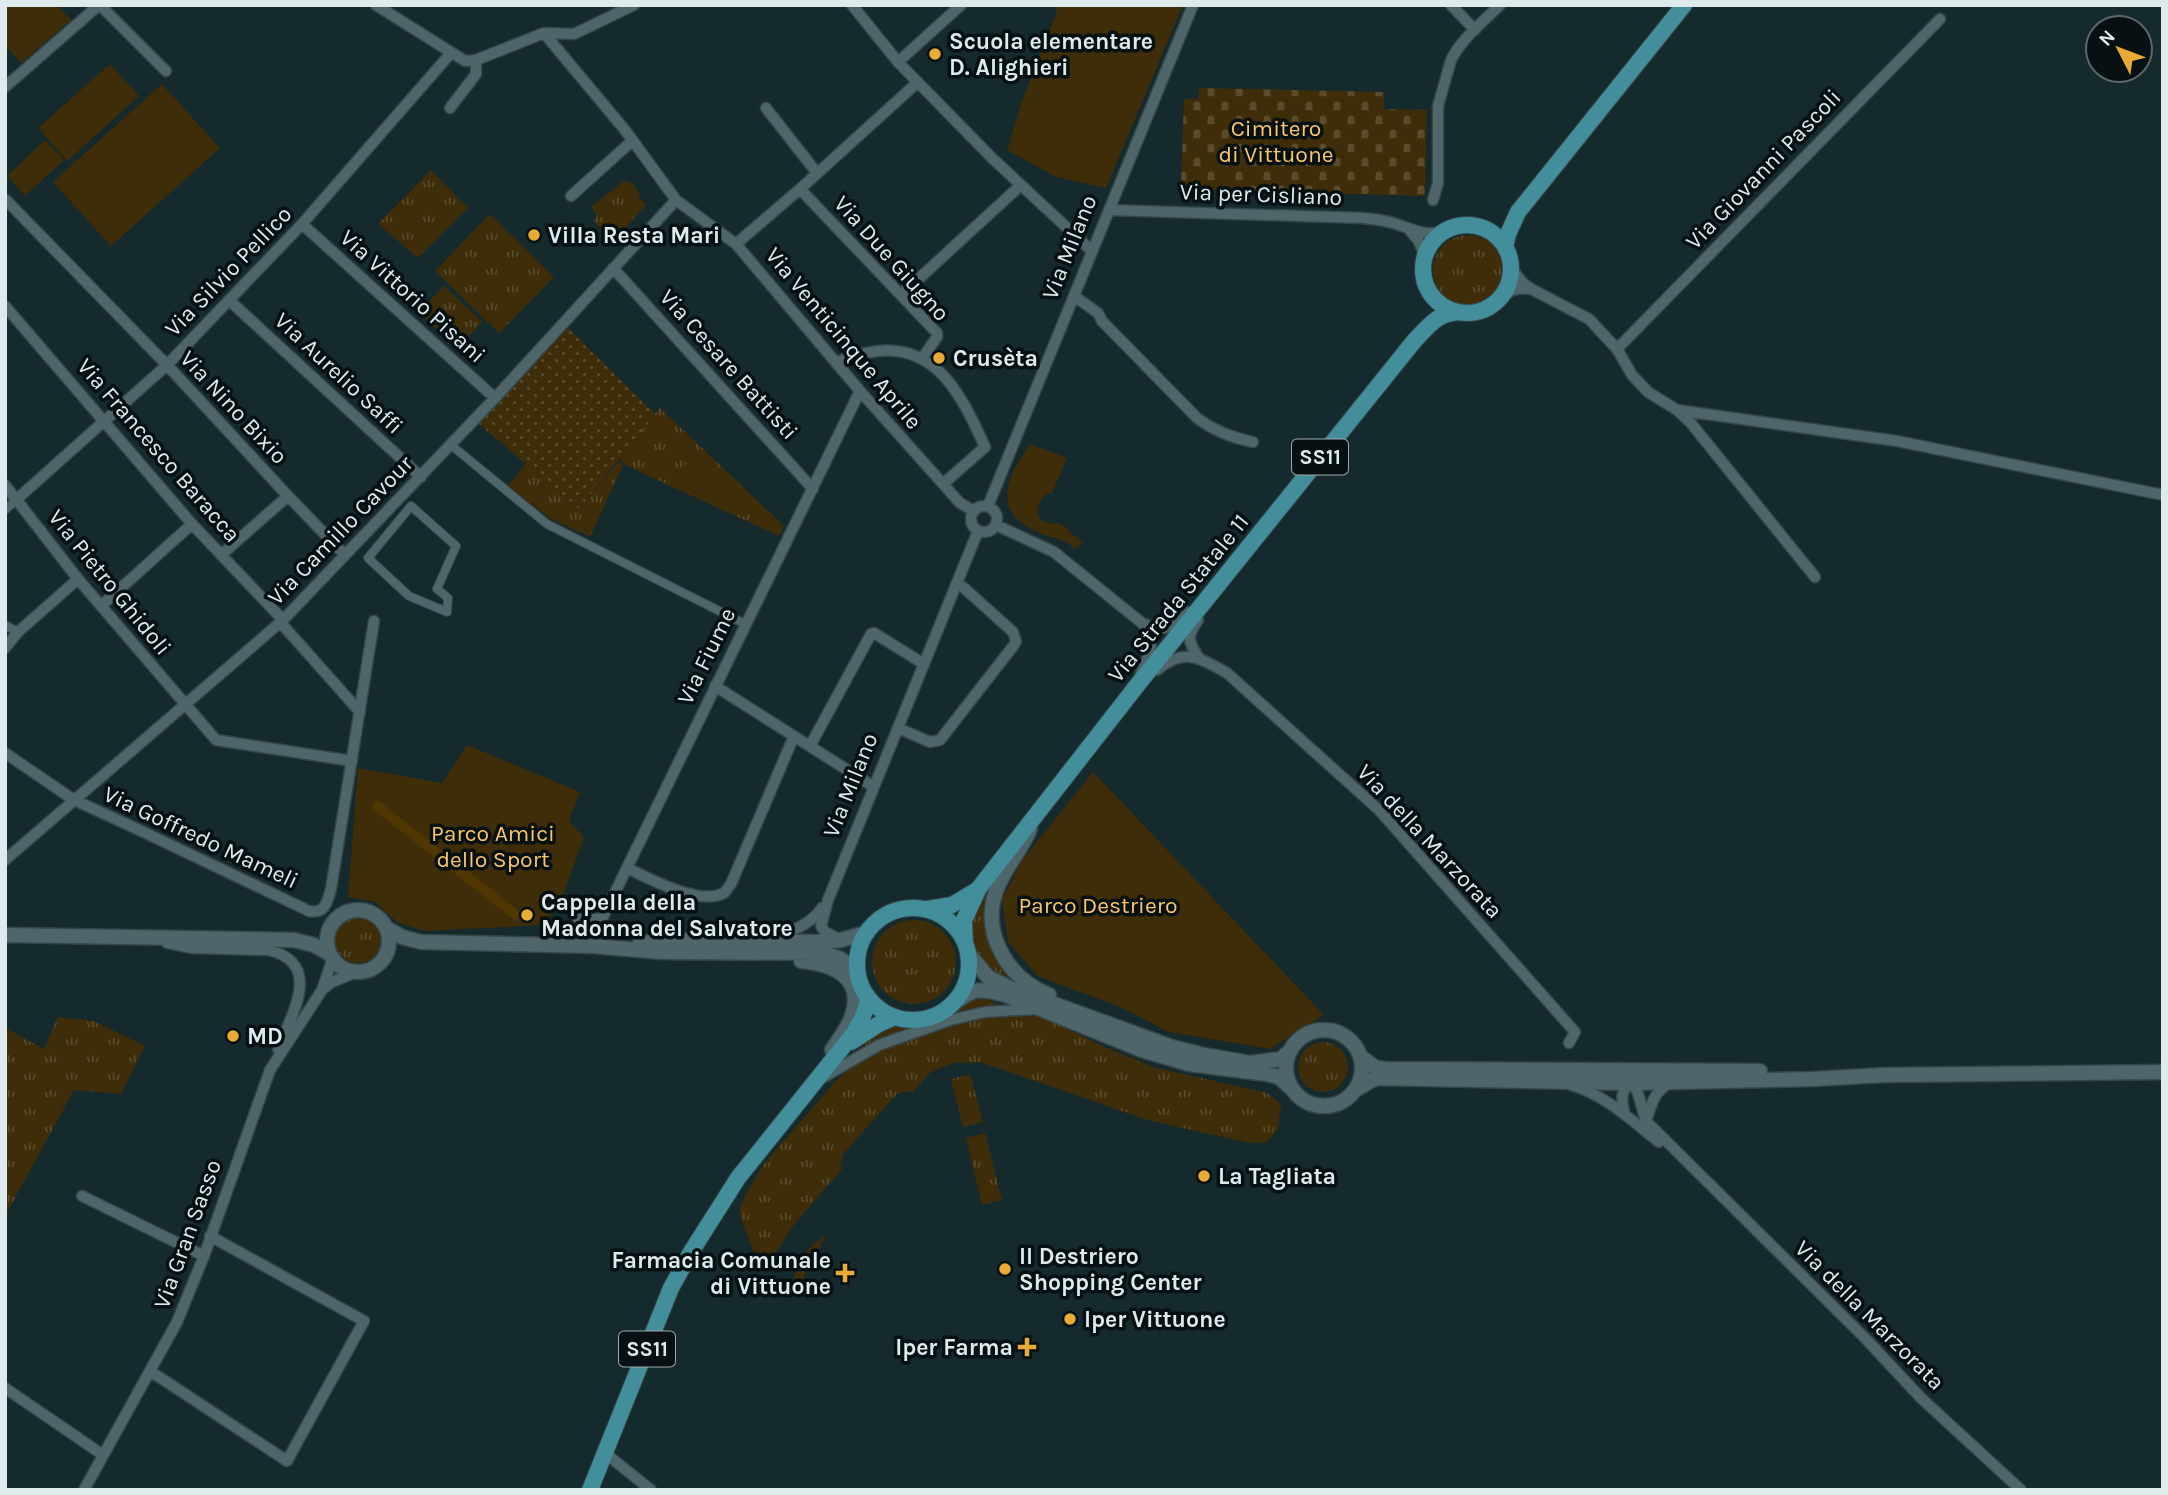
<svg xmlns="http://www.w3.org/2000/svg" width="2168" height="1495" viewBox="0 0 2168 1495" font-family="Karla,sans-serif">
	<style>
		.grass { fill: url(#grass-tufts) }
		.cemetery { fill: url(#cemetery-stones) }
		.park { fill: #3f2c08 }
		.garden { fill: url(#garden-dots) }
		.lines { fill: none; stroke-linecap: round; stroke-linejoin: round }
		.canal { stroke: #503600; stroke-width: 10 }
		.pedestrian-casing { stroke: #354649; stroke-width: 10 }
		.minor-casing { stroke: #354649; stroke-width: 13 }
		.secondary-casing { stroke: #354649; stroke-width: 17 }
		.primary-casing { stroke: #354649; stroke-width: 18 }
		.pedestrian { stroke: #4e6569; stroke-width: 8 }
		.minor { stroke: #4e6569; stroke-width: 10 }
		.secondary { stroke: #4e6569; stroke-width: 14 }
		.primary { stroke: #428e9a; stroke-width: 16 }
		.poi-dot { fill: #e8ab37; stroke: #071012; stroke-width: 2.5 }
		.labels { text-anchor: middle; stroke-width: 7; stroke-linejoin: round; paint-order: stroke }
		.shield { fill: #071012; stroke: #9ea9ab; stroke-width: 2 }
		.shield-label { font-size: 21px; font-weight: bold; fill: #deebed }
		.poi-label { font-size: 23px; font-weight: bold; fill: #deebed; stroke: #071012; text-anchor: start }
		.park-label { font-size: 23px; fill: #fbc66b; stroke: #071012 }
		.street-label { font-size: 23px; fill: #deebed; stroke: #071012 }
	</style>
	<defs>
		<pattern id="grass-tufts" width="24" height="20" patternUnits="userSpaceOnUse" patternTransform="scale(1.75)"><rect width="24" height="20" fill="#3f2c08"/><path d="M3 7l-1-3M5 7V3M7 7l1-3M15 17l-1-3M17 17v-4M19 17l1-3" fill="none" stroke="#5a4b2c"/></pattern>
		<pattern id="cemetery-stones" width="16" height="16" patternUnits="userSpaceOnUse" patternTransform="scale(1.75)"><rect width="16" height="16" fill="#3f2c08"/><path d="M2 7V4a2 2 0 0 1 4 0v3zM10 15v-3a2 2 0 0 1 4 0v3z" fill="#5a4b2c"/></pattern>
		<pattern id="garden-dots" width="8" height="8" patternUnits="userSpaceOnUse" patternTransform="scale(1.75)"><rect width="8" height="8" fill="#3f2c08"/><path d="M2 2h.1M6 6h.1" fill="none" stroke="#5a4b2c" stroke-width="1.8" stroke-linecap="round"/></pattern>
	</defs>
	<rect width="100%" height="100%" fill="#142a2d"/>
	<!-- grass -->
	<path class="grass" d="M431 170 468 208 418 258 378 224Z
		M625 180 629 183 631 182 640 194 638 196 646 205 613 242 594 221 597 216 591 207Z
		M490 214 554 277 499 333 435 271Z
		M1433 270a35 35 0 1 1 70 0a35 35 0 1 1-70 0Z
		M444 286 482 322 457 349 419 312Z
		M660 408 784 526 779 536 625 465 618 457Z
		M618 462 623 465 590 537 551 519 508 486 526 463 579 509Z
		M990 887 989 898 1016 979 1014 984 985 964 971 946V919L977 906Z
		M335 940a23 23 0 1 1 46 0a23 23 0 1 1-46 0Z
		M872 962a42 42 0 1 1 84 0a42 42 0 1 1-84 0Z
		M982 996 996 1004 949 1016 850 1057 874 1036 888 1028 903 1024 933 1019 961 1002Z
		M1022 1014 1040 1016 1053 1021 1098 1044 1153 1067 1267 1093 1281 1104 1278 1129 1267 1142 1249 1143 1148 1120 980 1062 953 1063 931 1072 912 1093 909 1091 897 1094 844 1153 840 1165 842 1169 792 1227 774 1256 762 1262 757 1261 740 1215V1207L746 1194 764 1164 835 1082 848 1070 884 1047 958 1021 980 1016Z
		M58 1017 94 1021 145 1046 121 1094 74 1090 5 1216V1028L44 1049Z
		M1298 1067a25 25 0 1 1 50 0a25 25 0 1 1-50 0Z
		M970 1074 983 1122 963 1127 951 1079Z
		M985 1133 1002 1200 982 1205 966 1138Z
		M826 1236 824 1240 794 1295C791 1268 802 1249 826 1236Z"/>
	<!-- cemetery -->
	<path class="cemetery" d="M1199 88 1384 92V109L1427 110 1425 196 1181 189 1184 99H1198Z"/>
	<!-- park -->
	<path class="park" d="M5 5H57L71 20 21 63 5 46Z
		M1054 5H1183L1106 188 1056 177 1007 150 1021 104 1057 12Z
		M110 64 139 96 67 161 38 128Z
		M162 84 220 148 111 246 53 182Z
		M45 140 64 160 25 196 7 176Z
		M1030 444 1067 458 1052 493 1046 494C1031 510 1037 527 1060 523L1083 543 1074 549C1067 539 1051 538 1040 533 991 514 1005 479 1030 444Z
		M692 451 751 503 745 517 676 483Z
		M467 745 580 792 569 821 584 837 562 898 545 925 424 931 397 922 375 902 348 897 358 768 442 783Z
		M1093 772 1324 1015 1270 1049 1168 1032 1125 1009 1038 976 1008 942 1002 900 1021 862Z"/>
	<!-- garden -->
	<path class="garden" d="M568 328 655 414 579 509 479 424Z"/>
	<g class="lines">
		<!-- canal -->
		<path class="canal" d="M377 806 516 915"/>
		<!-- pedestrian casing -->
		<g class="pedestrian-casing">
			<path id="pedestrian" d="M451 445 547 524 745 624
				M411 506 456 546 437 589 448 598 447 612 409 596 368 558Z
				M5 510 17 499
				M5 625 18 632"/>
		</g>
		<!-- minor casing -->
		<g class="minor-casing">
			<path id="minor" d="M100 5 166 71
				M376 5 465 61 476 60 544 33 574 34 634 5
				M852 5 898 62 992 158 1092 251
				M1451 5 1475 30
				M544 33 625 130 676 200 736 244 860 391 960 503 974 511
				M898 62 961 5
				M5 87 99 5
				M450 108 476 74V60
				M766 108 817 173
				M800 189 937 333V337L923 357
				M571 196 632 141
				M5 199 167 365 288 496 344 554
				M1433 200 1438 183V106L1451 60C1461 39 1484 21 1500 5
				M1109 210 1363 218C1373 219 1383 220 1393 223 1414 229 1419 236 1443 232
				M302 224 495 398
				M1410 231 1418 240 1425 255
				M736 244 800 189 918 82
				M613 268 813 489
				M1511 268 1523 283 1533 290 1589 319 1617 349 1632 375 1648 392 1677 410 1897 441 2163 495
				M901 295 1021 185
				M1074 296 1098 313 1102 321 1197 418C1213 430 1233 438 1253 442
				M1500 298C1511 290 1516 287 1530 289
				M229 300 421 477
				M5 306 192 524 283 620
				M1617 349 1940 19
				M836 363C849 356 863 353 878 351 939 345 963 399 985 447L943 484
				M1677 410 1690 422 1815 577
				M5 485 78 579 216 740 352 761
				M17 499 167 365 302 224 451 53
				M971 519a13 13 0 1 1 26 0a13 13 0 1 1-26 0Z
				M988 506 1193 5
				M996 525 1054 552 1142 623C1159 642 1148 655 1140 676
				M221 555 288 496
				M101 606 192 524
				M1198 620C1186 637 1188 641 1199 658
				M280 622 360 712
				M1145 624C1163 634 1175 626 1189 612
				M5 648 18 632 78 579
				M1157 670C1184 647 1200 658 1227 673L1379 810 1575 1032 1569 1043
				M715 686 874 787
				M898 728 930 742 940 740 1014 645 1016 641 1013 632 963 587 956 584
				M810 746 871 634 874 633 924 664
				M5 753 74 800 133 827 309 911C325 914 327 903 331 889L374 621
				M5 860 283 620 495 398 676 200
				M627 868C650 879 700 906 724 893L731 884 794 736
				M578 919H599L603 917 860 391
				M771 937C791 932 809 926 822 908
				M839 939 825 932 821 926 828 900 978 531
				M167 943 192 948 268 950C324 963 292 1014 278 1049
				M322 990 332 982 359 971
				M822 1078 879 1045 950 1020 985 1012 1037 1009
				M1628 1082 1637 1090 1646 1121 1865 1338 1921 1398 2021 1490
				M1571 1085C1604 1094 1632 1121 1659 1142
				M1625 1115C1621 1100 1620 1091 1632 1080
				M1646 1121C1652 1104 1653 1093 1669 1083
				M82 1196 204 1256
				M150 1371 287 1461 364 1321 210 1236
				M5 1388 103 1455
				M605 1453 651 1490
				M84 1490 177 1322 204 1256 270 1070 322 990 333 958"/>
		</g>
		<!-- secondary casing -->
		<g class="secondary-casing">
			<path id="secondary" d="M1030 829C1021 851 1004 868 996 891 981 934 1008 979 1049 995
				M327 941a31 31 0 1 1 62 0a31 31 0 1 1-62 0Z
				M386 928 402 937 421 942 593 946 662 952 823 953 841 959 857 971
				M5 935 294 940 314 945 330 954
				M640 943 671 940 819 942 841 940 866 933
				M968 953 988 977 1010 988 1172 1047 1204 1055 1250 1063 1281 1059 1291 1050
				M801 961C833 964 865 977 852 1016 848 1028 839 1039 832 1050
				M950 1007C972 988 978 987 1006 995L1142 1050 1189 1064 1267 1074 1279 1077 1294 1091
				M1286 1068a38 38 0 1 1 76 0a38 38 0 1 1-76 0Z
				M1361 1057 1376 1068 1385 1069 1760 1071
				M1357 1089 1370 1081 1378 1078 1629 1083 1813 1079 1884 1075 2163 1072"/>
		</g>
		<!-- primary casing -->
		<g class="primary-casing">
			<path id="primary" d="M1423 269a44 44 0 1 1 88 0a44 44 0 1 1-88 0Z
				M1505 247 1508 234 1518 212 1684 5
				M857 964a56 56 0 1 1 112 0a56 56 0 1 1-112 0Z
				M928 909 952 905 977 890
				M965 943 964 920 979 888 1135 688 1415 340C1430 325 1436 314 1459 312
				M851 1042 879 1024 895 1017
				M590 1490 671 1288 691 1252 738 1178 854 1033 862 1019 869 999"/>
		</g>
		<!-- pedestrian -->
		<use href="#pedestrian" class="pedestrian"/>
		<!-- minor -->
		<use href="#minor" class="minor"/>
		<!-- secondary -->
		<use href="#secondary" class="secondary"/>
		<!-- primary -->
		<use href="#primary" class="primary"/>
	</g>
	<!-- markers -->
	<g class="poi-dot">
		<circle cx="935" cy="54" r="7"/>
		<circle cx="534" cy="235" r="7"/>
		<circle cx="939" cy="358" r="7"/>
		<circle cx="527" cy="915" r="7"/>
		<circle cx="233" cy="1036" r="7"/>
		<circle cx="1204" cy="1176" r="7"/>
		<circle cx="1005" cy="1269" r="7"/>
		<path d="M841.5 1262.5h7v7h7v7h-7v7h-7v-7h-7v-7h7z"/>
		<circle cx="1070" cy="1319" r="7"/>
		<path d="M1023.5 1336.5h7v7h7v7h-7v7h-7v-7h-7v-7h7z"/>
	</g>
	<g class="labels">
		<!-- shield labels -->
		<g class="shield">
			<rect x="1292" y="439.5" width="56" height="35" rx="5"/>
			<rect x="619" y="1331.5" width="56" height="35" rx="5"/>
		</g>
		<g class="shield-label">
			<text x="1320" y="464">SS11</text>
			<text x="647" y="1356">SS11</text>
		</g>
		<!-- poi labels -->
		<g class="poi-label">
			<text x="949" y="49">Scuola elementare<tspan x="949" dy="26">D. Alighieri</tspan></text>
			<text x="548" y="243">Villa Resta Mari</text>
			<text x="953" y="366">Crusèta</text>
			<text x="541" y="910">Cappella della<tspan x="541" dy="26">Madonna del Salvatore</tspan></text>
			<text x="247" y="1044">MD</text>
			<text x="1218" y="1184">La Tagliata</text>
			<text x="1019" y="1264">Il Destriero<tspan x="1019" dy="26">Shopping Center</tspan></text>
			<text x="831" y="1268" text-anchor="end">Farmacia Comunale<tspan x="831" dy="26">di Vittuone</tspan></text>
			<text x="1084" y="1327">Iper Vittuone</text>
			<text x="1013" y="1355" text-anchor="end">Iper Farma</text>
		</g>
		<!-- park labels -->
		<g class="park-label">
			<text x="1276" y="136">Cimitero<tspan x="1276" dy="26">di Vittuone</tspan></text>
			<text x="493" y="841">Parco Amici<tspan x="493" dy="26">dello Sport</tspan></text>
			<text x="1098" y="913">Parco Destriero</text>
		</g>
		<!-- street labels -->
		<g class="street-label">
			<text transform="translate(1763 169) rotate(-46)" y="8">Via Giovanni Pascoli</text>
			<text transform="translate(1261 194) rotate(2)" y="8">Via per Cisliano</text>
			<text transform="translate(1069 247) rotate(-68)" y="8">Via Milano</text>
			<text transform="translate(892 258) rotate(48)" y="8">Via Due Giugno</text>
			<text transform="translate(228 271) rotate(-46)" y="8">Via Silvio Pellico</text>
			<text transform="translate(413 296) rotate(42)" y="8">Via Vittorio Pisani</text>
			<text transform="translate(844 338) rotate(50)" y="8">Via Venticinque Aprile</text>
			<text transform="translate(729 364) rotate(48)" y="8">Via Cesare Battisti</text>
			<text transform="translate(339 373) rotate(43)" y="8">Via Aurelio Saffi</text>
			<text transform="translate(234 407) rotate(47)" y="8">Via Nino Bixio</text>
			<text transform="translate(159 450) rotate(49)" y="8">Via Francesco Baracca</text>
			<text transform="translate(340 530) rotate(-46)" y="8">Via Camillo Cavour</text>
			<text transform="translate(110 582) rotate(51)" y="8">Via Pietro Ghidoli</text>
			<text transform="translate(1178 598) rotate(-51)" y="8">Via Strada Statale 11</text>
			<text transform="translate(706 656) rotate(-64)" y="8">Via Fiume</text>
			<text transform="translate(850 785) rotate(-68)" y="8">Via Milano</text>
			<text transform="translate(201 837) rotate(25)" y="8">Via Goffredo Mameli</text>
			<text transform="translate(1430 841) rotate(47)" y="8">Via della Marzorata</text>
			<text transform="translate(187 1234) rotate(-70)" y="8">Via Gran Sasso</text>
			<text transform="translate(1870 1315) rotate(45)" y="8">Via della Marzorata</text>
		</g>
	</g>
	<!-- border -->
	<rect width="2168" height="1495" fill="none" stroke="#deebed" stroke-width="14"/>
	<!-- north arrow -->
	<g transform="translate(2119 49) rotate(312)"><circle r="33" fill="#071012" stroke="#5d686a" stroke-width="2"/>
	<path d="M0-5L12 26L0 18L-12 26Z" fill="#e8ab37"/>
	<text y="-10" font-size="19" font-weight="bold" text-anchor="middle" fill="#deebed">N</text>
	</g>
</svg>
